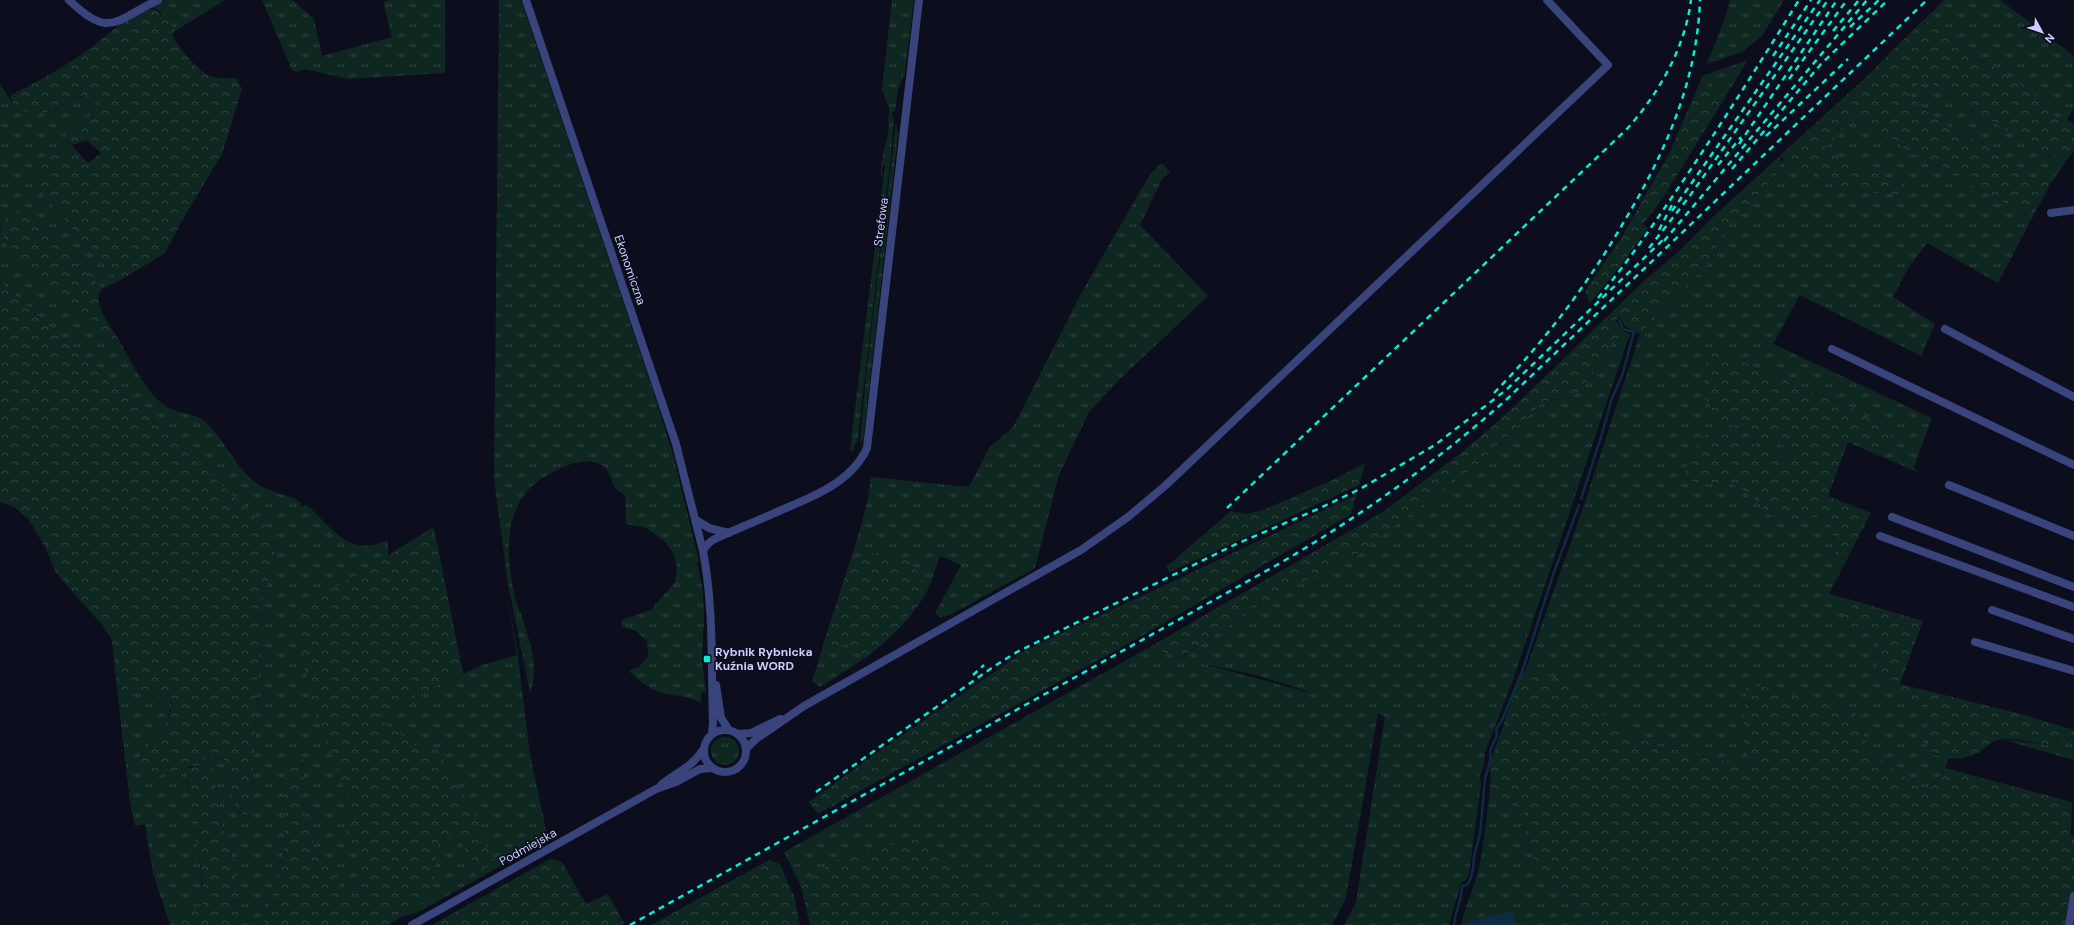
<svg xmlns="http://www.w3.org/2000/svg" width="2074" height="925" viewBox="0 0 2074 925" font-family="'DM Sans',sans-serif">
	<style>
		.grass { fill: url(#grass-tufts); fill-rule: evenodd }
		.forest { fill: url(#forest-crowns) }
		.water { fill: #0d2c41 }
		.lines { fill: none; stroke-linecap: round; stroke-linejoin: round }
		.stream { stroke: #0d2c41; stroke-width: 2.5 }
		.minor { stroke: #38447b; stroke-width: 8 }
		.tertiary { stroke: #38447b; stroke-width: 8 }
		.rail { stroke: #07edd3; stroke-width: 2.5; stroke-dasharray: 6 5; stroke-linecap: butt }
		.poi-dot { fill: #07edd3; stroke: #0c0d1d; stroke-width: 1.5 }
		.labels { text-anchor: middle; stroke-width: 3.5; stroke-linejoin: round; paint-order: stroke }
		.street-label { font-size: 12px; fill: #cacffe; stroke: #0c0d1d }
		.poi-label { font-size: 12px; font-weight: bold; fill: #cacffe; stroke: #0c0d1d; text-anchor: start }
	</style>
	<defs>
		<pattern id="grass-tufts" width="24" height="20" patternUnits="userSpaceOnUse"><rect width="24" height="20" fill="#0f2721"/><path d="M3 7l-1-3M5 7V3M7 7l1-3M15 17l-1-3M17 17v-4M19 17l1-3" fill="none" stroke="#314542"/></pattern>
		<pattern id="forest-crowns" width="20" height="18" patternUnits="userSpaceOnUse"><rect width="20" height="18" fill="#0f2721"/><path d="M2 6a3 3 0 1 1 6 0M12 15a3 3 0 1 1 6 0" fill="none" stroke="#314542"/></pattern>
	</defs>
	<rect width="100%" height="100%" fill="#0c0d1d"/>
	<!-- grass -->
	<path class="grass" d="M165 0H225L175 31 161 12 150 6Z
		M262 0H293L314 19 322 56 392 37 383 2 391 0H445V73L349 79 304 69 296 72 292 70Z
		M499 0H521L656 400 673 454 699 561 697 563 703 591 704 619 702 660 706 693 703 691 701 695V703C687 695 681 697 667 694 654 692 638 681 629 671L639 667 648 656 647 641 636 631 622 627 621 620 651 610 675 582 677 567 673 552 663 540 646 528 626 524 625 495C622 493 618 491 616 489 610 479 609 466 597 463 580 458 562 467 548 475 502 499 505 553 515 597 516 603 519 608 521 614 529 639 540 668 530 693L508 584 494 479Z
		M892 0H914L905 73 898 89 895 112H892V118H894L891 155 861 410 858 438 852 452 850 450 885 165H883L881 179V164L888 134 889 109 882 89Z
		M1730 0H1784L1762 36 1742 52 1707 64 1725 18Z
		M1944 0H2000L2074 56V109L2067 119H2056L2049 105 1987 62 1977 60 1960 40 1925 22 1909 34Z
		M1748 60 1726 96 1700 82 1702 76Z
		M1925 80 2040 151 2067 160 2051 183 2028 178 1992 148 1951 129 1922 108 1906 92Z
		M0 84 15 107 54 112 64 103 88 94 97 103 90 117 73 126 65 138 76 150 51 154 39 166 37 188 119 281 102 289 26 209 5 220 0 226Z
		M1855 118 1868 122 1925 163 1941 165 1956 178 2033 216 1998 283 1927 243 1909 267 1893 297 1935 324 1921 356 1800 295 1773 344 1932 418 1914 467 1917 472 1880 456 1889 444 1892 431 1852 408 1708 347 1706 374 1718 419 1757 437 1792 448 1788 462 1750 443 1715 431 1695 483 1733 484 1755 499 1771 515 1791 521 1820 517 1832 527 1836 555 1846 561 1829 594 1852 600 1841 626 1874 634 1879 648 1876 676 1929 706 1930 717 1922 739 1935 755 1949 758 1945 768 1928 794 1870 751 1854 710 1742 738 1751 766 1654 745 1620 729 1596 710 1525 672 1583 508 1640 334 1710 261 1725 227 1776 176 1784 158 1835 186 1865 192 1905 195 1902 185 1822 150Z
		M896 123 898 134 864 433 863 441 860 442 866 375Z
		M1162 163 1170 172 1162 179 1140 225 1208 296 1121 378 1089 412 1059 475 1035 568 950 615 940 618 935 613 961 565 940 556C936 567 933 580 927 591 903 635 861 662 820 687L812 681 859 533 868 498 871 477 969 487 989 448 1013 427 1082 292 1150 174Z
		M0 233 8 241 5 253 133 366C144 382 155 404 176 411 185 414 197 415 204 421 222 436 232 460 248 476 264 493 284 492 302 503L300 507 306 505C333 526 346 559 388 540V555L432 528 434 529 463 674 485 664 517 655 504 580 517 649 530 754 548 839 417 913 403 916 365 890 359 894 340 893 325 857 312 853 313 836 305 816 302 794 304 770 303 758 295 755 285 795V830L282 867 263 925H240L238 891 232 857 222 825 212 764 188 767 187 782 201 870 204 906 185 908 179 925H170L153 873 145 824 135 826 130 802 117 689 172 698C171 725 155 738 139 758L223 756 237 813 247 815 252 794 261 605 275 555 263 523 0 281Z
		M1614 339 1627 342 1513 680 1485 752 1484 765 1480 775 1481 785 1469 873 1467 879 1461 883 1449 925H1344L1356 902 1385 717 1378 713 1346 898 1332 925H1016L1018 917 1004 912 814 874 801 887 784 852 1148 648 1181 657 1479 463 1542 403 1582 391ZM1200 663 1260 676 1318 695Z
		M2074 735V760L2001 739 2057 746Z
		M711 751a14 14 0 1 1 28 0a14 14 0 1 1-28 0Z
		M1491 777 1495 799 1523 809 1527 840 1536 864 1557 887 1580 905 1589 925H1461C1465 904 1476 885 1480 863 1485 835 1488 806 1491 777Z"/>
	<!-- forest -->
	<path class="forest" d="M152 9C163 13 169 20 175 31L172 34C178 47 197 71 210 76 218 79 228 78 236 78L242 89 222 154 184 217 165 253 119 281 37 188 38 166 51 154 76 150 88 163 101 153 86 140 73 145 65 138 73 126 90 117 97 103 88 94 64 103 54 112 36 113 22 111 15 107 10 96C34 83 59 70 82 54 105 39 125 15 152 9Z
		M1925 22C1950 26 1961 41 1977 60L1987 62 2049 105 2056 119H2067L2074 124V150L2067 160 2040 151 1925 80 1907 92 1922 108 1951 129 1992 148 2028 178 2051 183 2033 216 1956 178 1941 165 1925 163 1868 122 1855 118 1823 150 1902 185 1905 195 1865 192 1835 186 1780 157 1782 163 1776 176 1725 227 1710 261 1640 334 1625 326 1619 316 1616 321 1622 331 1631 334 1627 342 1614 339 1582 391 1542 403 1479 463 1363 550 1259 606 1181 657 1148 648 1384 511 1461 453 1504 416 1644 281 1677 253 1714 216 1864 79 1909 34Z
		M1700 82 1726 96 1661 201 1643 224 1648 228 1622 264 1590 303 1585 291 1621 238 1668 156Z
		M20 209H26L102 289C90 302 112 328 119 340 124 349 128 357 133 366L4 253 8 241 0 234C0 221 9 214 20 209Z
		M0 281 263 523 272 535 275 555 261 605 252 794 247 815 237 813 223 756H213L156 777 138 768C141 740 172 735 172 698L117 689 112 640 102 625 56 573 45 547 29 520 14 507 0 502Z
		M1708 347 1852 408 1892 431 1889 444 1880 456 1848 442 1828 496 1871 513 1846 561 1836 555 1832 527 1820 517 1791 521 1771 515 1755 499 1733 484 1695 483 1685 470 1701 437 1715 431 1750 443 1788 462 1792 448 1757 437 1718 419 1703 395Z
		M1365 463 1359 485 1170 572 1166 567 1231 511 1246 514 1263 510 1335 479Z
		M1356 495 1351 514 1140 637 818 814 809 802 884 748 1025 651Z
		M434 529 463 674 375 715 415 745 438 750 475 815 493 860 481 872 456 836 439 837 430 900 388 925H263L282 867 285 830V795L290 765 295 755 303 758 304 770 302 794 305 816 313 836 312 853 325 857 336 869 340 893 359 894 365 890 357 852 345 836 350 803 309 696 299 631 303 606Z
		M880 552C912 555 914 564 927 591 909 617 890 639 865 659 851 640 843 644 822 648L850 561Z
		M1852 600 1923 621 1900 684 2025 715 2074 730V735L2057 746C2045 745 2011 737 2001 739 1992 740 1985 749 1978 753 1957 763 1933 761 1922 739L1930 717 1929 707 1903 700 1876 676 1879 648 1874 634 1840 626Z
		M1522 671 1566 679 1596 710 1620 729 1654 745 1751 766 1742 738 1747 683 1854 710 1870 751 1928 794 1945 768 2072 802 2071 835 2074 836V925H1589L1580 905 1557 887 1536 864 1527 840 1523 809 1495 799 1489 766Z
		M212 764 222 825 232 857 238 891 240 925H179L185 908 203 906C203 893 203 881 201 868 195 835 186 802 188 768Z
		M923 837 1004 912 1018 917 1016 925H810L801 887 814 874 842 857Z
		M550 859 562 862 586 904 608 894 624 923 621 925H432Z
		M769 860 780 864 794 896 800 925H651Z"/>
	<!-- water -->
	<path class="water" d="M1512 911 1517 925H1467L1468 922Z"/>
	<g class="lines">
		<!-- stream -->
		<path class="stream" d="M1581 499 1601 437 1612 398 1622 376 1634 332 1623 329 1619 320
			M1454 925C1455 911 1462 900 1462 886L1467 885 1471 878 1473 869 1474 856 1480 834 1485 779 1491 757 1490 751 1497 735 1496 730 1503 718 1523 669 1553 575 1579 505"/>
		<!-- minor -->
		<path class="minor" d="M69 0C110 40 115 20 158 0
			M526 0 676 444 703 551
			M2051 213 2074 210
			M1945 329 2074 397
			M1832 349 2074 465
			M1949 485 2074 536
			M1892 517 2074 587
			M696 520 709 528 729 533
			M1880 536 2074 607
			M1992 610 2074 639
			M1975 642 2074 671
			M738 734 751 733 780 719
			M746 749 756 739 804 706 1081 550 1128 517 1166 485 1608 65 1547 0
			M2069 925 2074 896"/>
		<!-- tertiary -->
		<path class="tertiary" d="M716 685 721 718 729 730
			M704 751a21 21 0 1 1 42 0a21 21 0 1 1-42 0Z
			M712 734 713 723C711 665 714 608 703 551 707 543 712 540 719 537 739 528 759 520 779 511 812 497 851 483 867 448L919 0
			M661 785C677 772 692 767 703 750
			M412 925 656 789 676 782 700 769 712 768"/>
		<!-- rail -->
		<path class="rail" d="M1850 27 1879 0
			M1833 31 1859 0
			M1773 56 1811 0
			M1789 79 1847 0
			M1766 136 1848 59
			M1739 144 1837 0
			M1718 165 1741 137
			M1732 169 1821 64 1888 0
			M1672 211 1820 0
			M1659 230 1672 205
			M1664 241 1867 0
			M1649 248 1689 197 1828 0
			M1598 298C1631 258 1660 215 1689 172 1727 115 1763 58 1799 0
			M1494 393C1545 341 1588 284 1625 220 1666 151 1697 81 1700 0
			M1227 508 1627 129C1659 93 1685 48 1691 0
			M973 675 984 665
			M816 792 993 667 1017 652 1234 545 1318 509 1360 489 1435 445 1506 390 1666 237
			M630 925 1275 566C1358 518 1435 463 1507 399L1927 0"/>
	</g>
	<!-- markers -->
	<rect class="poi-dot" x="703" y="655" width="8" height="8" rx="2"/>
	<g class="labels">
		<!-- street labels -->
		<g class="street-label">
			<text transform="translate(881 222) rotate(-83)" y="4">Strefowa</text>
			<text transform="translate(630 270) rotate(71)" y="4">Ekonomiczna</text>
			<text transform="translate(528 847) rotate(-29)" y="4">Podmiejska</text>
		</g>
		<!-- poi labels -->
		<g class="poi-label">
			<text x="715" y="656">Rybnik Rybnicka<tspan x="715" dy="14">Kuźnia WORD</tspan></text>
		</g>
	</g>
	<!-- north arrow -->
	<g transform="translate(2042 32) rotate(130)" stroke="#0c0d1d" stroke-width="3" paint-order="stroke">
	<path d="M0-3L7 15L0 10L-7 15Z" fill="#cacffe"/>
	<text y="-6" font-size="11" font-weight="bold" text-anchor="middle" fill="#cacffe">N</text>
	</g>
</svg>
